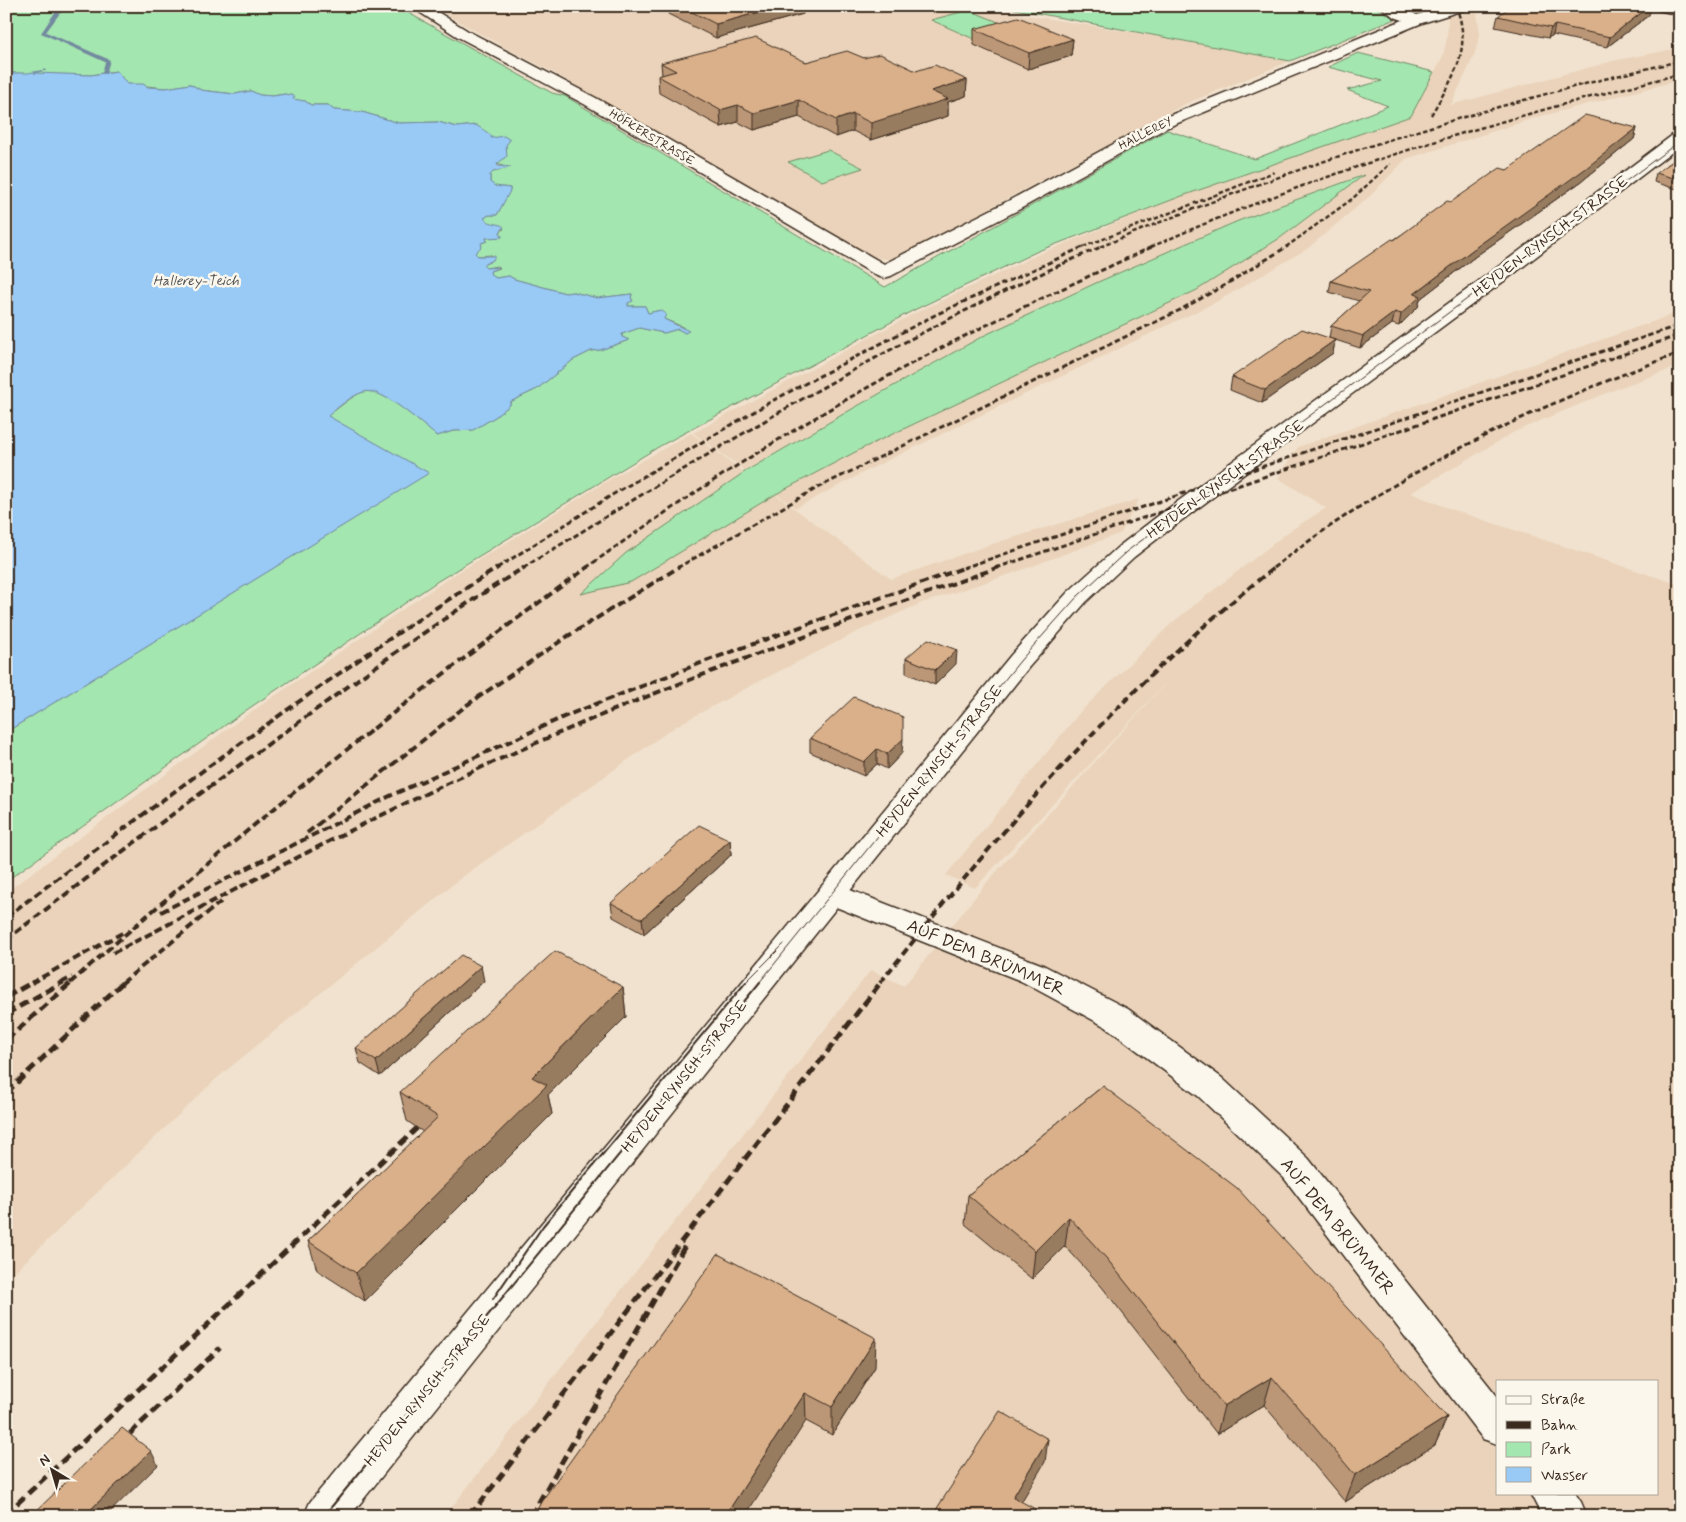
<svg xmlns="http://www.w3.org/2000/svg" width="1686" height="1522" viewBox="0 0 1686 1522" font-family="Mynerve,sans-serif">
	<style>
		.built { fill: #ead3ba; fill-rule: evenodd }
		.green { fill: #a4e6af; stroke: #708866 }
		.water { fill: #99c9f5; stroke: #73899f }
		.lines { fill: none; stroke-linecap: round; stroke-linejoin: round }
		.stream { fill: #73899f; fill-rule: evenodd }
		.minor-casing { stroke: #3b2a1e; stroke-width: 3 }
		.secondary-casing { stroke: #3b2a1e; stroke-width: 3 }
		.minor { fill: #fbf7ec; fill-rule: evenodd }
		.secondary { fill: #fbf7ec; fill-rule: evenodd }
		.tram-far1 { stroke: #3b2a1e; stroke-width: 1 }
		.tram { stroke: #3b2a1e; stroke-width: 2 }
		.rail-far3 { stroke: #3b2a1e; stroke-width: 2.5; stroke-dasharray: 4.5 2.5; stroke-linecap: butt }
		.rail-far2 { stroke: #3b2a1e; stroke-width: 3; stroke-dasharray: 5.5 3; stroke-linecap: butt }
		.rail-far1 { stroke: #3b2a1e; stroke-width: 4; stroke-dasharray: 8 4; stroke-linecap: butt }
		.rail { stroke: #3b2a1e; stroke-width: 5; stroke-dasharray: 10 5; stroke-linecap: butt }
		.wall { fill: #bb9777; stroke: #3b2a1e }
		.shaded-wall { fill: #987b61; stroke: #3b2a1e }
		.building { fill: #d9b08a; stroke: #3b2a1e }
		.labels { text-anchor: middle; stroke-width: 5; stroke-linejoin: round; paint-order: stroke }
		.far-street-label { font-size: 12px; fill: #3b2a1e; stroke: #fbf7ec }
		.far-water-label { font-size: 14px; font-style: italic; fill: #525254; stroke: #fbf7ec }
		.street-label { font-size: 15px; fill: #3b2a1e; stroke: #fbf7ec }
		.near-street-label { font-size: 18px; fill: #3b2a1e; stroke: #fbf7ec }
	</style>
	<rect width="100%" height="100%" fill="#f1e2cf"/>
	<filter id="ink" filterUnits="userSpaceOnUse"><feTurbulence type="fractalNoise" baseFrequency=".02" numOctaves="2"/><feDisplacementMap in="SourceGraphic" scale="10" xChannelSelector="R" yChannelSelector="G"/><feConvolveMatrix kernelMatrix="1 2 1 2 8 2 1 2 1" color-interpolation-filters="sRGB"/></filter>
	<g filter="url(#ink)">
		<!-- built -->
		<path class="built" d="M431 6H925L974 9 1013 13 1149 35 1290 61 1185 104 898 257 884 259 870 256 549 70 508 49Z
			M1469 13H1477L1480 34 1474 56 1451 105 1617 60 1680 48V80L1538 117 1406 159 1371 195 1307 249 1218 301 876 466 796 508 776 494 859 450 1197 290 1280 238 1363 175 1238 221 1098 282 983 336 852 409 746 471 693 433 913 314 1039 254 1182 196 1411 116 1443 56 1447 38 1448 16Z
			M1680 312V366L1621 387 1514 432 1411 493 1448 508 1680 585V1516H445L871 970 904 986 988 881 1173 675 975 888 946 875 1081 711 1173 622 1288 532 1326 508 1278 478 1298 447ZM1497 1381H1657V1493H1497Z
			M691 433 891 579 986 546 1139 499 1121 533 1011 574 925 602 912 593 924 602 857 632 760 681 676 726 462 877 216 1079 6 1280V892L245 716 449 578 612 478Z"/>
		<!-- green -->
		<path class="green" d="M6 6H396L552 93 565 96 885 287 1167 130 1255 159 1388 106 1347 90 1382 81 1328 67 1358 53 1434 72 1411 116 1182 196 1038 251 912 311 660 446 438 581 248 709 6 881V732L428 473 327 416C338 409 351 396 363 392 382 386 422 425 437 436L453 431 473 430 495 417 510 405V402L537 389 573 360 591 351 600 350 629 340 622 337V334L639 328 664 333 678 329 685 333 683 327 664 319 661 310 648 313 645 306H628V303L633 300 631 298 632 294 597 298 573 292 565 293 514 279 509 276 496 278 491 275 490 271 500 268 497 266 486 268 483 265 493 260 492 255 478 256 475 253 482 246 481 243 487 241 486 238 502 237 500 232 504 229 489 223 484 218 489 215H497L510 190V188L494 186 490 182V175L493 172 508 168 497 164 506 153V145L509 140 507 138 491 139 476 125 457 127 438 122 399 123 362 112 334 110 328 105H311L305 101 295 100 285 94 272 96 259 95 251 91 235 94 208 91 201 90 190 84 166 88 127 84 116 71 91 75 6 73Z
			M978 6H1374L1395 19 1290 61 1004 7Z
			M969 10 1013 28 974 39 931 20Z
			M828 150 863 168 822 181 788 162Z
			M1364 175 1280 238 1197 290 859 450 776 494 631 582 581 594 626 553 746 471 852 409 983 336 1098 282 1238 221Z"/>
		<!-- water -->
		<path class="water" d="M46 70 34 73 91 75 117 71 127 84H143L148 87 166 88 190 84 201 90 208 91 235 94 251 91 260 95 273 96 285 94 295 96 293 99 305 101 311 105H328L334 110 362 112 399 123 438 122 457 127 476 125 491 135V138L504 136 510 140 506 145 507 156 497 164 498 166 511 167 493 172 490 175V182L495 186 510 188V191L497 215H489L484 218C489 225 498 222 504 227L500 232 502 237 486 238 487 241 481 243 482 246 475 253 478 256H495L493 260 483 265 486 268 500 267 490 271 491 275 496 278 509 276 514 279 565 293 573 292 597 298 632 294 631 298 633 301 628 303V306H645L648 313 661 310 666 314 664 319 689 331 685 333 678 329 664 333 639 328 622 334V337L629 340 600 350 591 351 573 360 537 389 510 402V405L495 417 473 430 453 431 437 436C422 425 382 386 363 392 351 396 337 408 328 416L429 473 6 732V73H28Z"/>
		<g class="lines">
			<!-- stream -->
			<path class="stream" d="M70 6H77L60 13 46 32 110 60 106 74 102 73 105 62 41 33 56 11Z"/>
			<!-- minor casing -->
			<g class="minor-casing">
				<path id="minor" d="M410 6H428L468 31 596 98 884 264 1008 201 1156 121 1403 20 1394 17 1380 6H1397L1417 15 1446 6H1469L1467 9 1422 23 1168 127 1020 209 891 276 884 278 877 276 584 104 458 37Z
					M1652 6 1680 7V15L1654 9Z
					M832 883 1043 965 1128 1009 1222 1078 1308 1158 1497 1396V1444L1483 1439 1284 1178 1198 1096 1106 1027 1021 981 821 901 817 894 821 887Z
					M1530 1493H1575L1581 1502 1587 1516H1542Z"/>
			</g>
			<!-- secondary casing -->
			<g class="secondary-casing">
				<path id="secondary" d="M1680 133V146L1512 275 1174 526 1134 557 1086 602 1029 667 350 1516H304L310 1502 821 887 1011 655 1068 592 1118 547 1158 516 1498 267 1674 134Z"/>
			</g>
			<!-- minor -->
			<use href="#minor" class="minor"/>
			<!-- secondary -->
			<use href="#secondary" class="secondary"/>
			<!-- tram-far1 -->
			<path class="tram-far1" d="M745 983 784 944
				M759 983 1020 661 1077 597 1126 552 1680 141"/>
			<!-- tram -->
			<path class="tram" d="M493 1299 543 1226 746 982
				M324 1516 760 982"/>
			<!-- rail-far3 -->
			<path class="rail-far3" d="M1431 115C1453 77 1473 51 1456 6
				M1083 247 1274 172
				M1100 247C1291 166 1478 107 1680 61
				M1151 247C1321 171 1500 119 1680 74
				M1286 247 1352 199 1390 164"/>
			<!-- rail-far2 -->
			<path class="rail-far2" d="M497 568 612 495 772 401 935 315 1085 246
				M523 568C712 451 899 334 1103 246
				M586 568C693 491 806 419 922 358 998 318 1076 282 1154 246
				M677 568 817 488 1180 310 1225 285 1288 246
				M963 568 1680 325
				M996 568 1680 335
				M1273 568C1396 472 1534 406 1680 353"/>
			<!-- rail-far1 -->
			<path class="rail-far1" d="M307 833 467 705 568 636 679 567
				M161 912 392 795 568 715 706 661 966 567
				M6 917C167 796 329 675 499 567
				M6 940C106 863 207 788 310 714 380 663 451 612 525 567
				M113 953C264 875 414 794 571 728 711 668 856 619 999 567
				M31 983 124 932
				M61 983 72 977
				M70 983C236 836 408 696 588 567
				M122 983 223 900
				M880 983C999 832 1123 686 1275 567"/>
			<!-- rail -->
			<path class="rail" d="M6 997 33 982
				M6 1014 63 982
				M6 1040 72 982
				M6 1093 123 982
				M119 1444 220 1348
				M6 1514 417 1128
				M470 1516 881 982
				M531 1516 686 1244"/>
		</g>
		<!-- wall -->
		<path class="wall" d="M668 6H803V14L716 38 668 14Z
			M1649 15 1607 47 1553 35 1548 38 1495 27 1498 16Z
			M974 29 1073 39 1071 56 1028 69 974 45Z
			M864 58 916 71 967 80 966 96 948 102V116L871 140 853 131 836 137 799 117 754 130 738 122 721 127 659 93 658 76 662 75 661 63 806 62Z
			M1637 128 1634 139 1582 181 1476 256 1420 299 1418 307 1399 326 1392 324 1360 348 1329 338 1331 326 1359 301 1329 292 1331 281 1451 202 1507 170Z
			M1680 156V190L1654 182 1656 173Z
			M1335 340 1333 353 1262 403 1230 390 1232 377Z
			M906 658 956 664 935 685 906 673Z
			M810 738 902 753 887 769 877 764 864 776 810 752Z
			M730 840 731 855 644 934 613 917 611 903Z
			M484 981 380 1076 360 1063 356 1048Z
			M623 987 626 1017 548 1095 552 1114 365 1301 317 1270 308 1241 423 1132 407 1121 400 1092Z
			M1103 1086 1447 1417 1435 1445 1345 1502 1264 1405 1217 1434 1102 1287 1065 1246 1032 1279 965 1224 968 1195Z
			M718 1254 875 1367 832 1435 806 1421Z"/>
		<!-- shaded-wall -->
		<path class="shaded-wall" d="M782 6H803V14L716 38V24Z
			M1650 6H1652L1649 15 1607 47 1610 37Z
			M1555 25 1553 35 1548 38 1551 28Z
			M1073 39 1071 56 1028 69 1029 53Z
			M967 80 966 96 948 102V116L871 140V123L931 91Z
			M799 100V117L754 130V113Z
			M738 105V122L721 127 720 110Z
			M853 114V131L836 137V120Z
			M1637 128 1634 139 1582 181 1476 256 1420 299 1418 307 1399 326 1401 314 1414 294 1479 245Z
			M1395 312 1392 324 1360 348 1363 336Z
			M1335 340 1333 353 1262 403 1265 390Z
			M957 650 956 664 935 685V670Z
			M903 739 902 753 887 769V754Z
			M877 749V764L864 776V762Z
			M730 840 731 855 644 934 642 919Z
			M481 966 484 981 380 1076 376 1061Z
			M623 987 626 1017 548 1095 552 1114 365 1301 356 1273 532 1077Z
			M1069 1217 1065 1246 1032 1279 1035 1251Z
			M876 1338 875 1367 832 1435V1407Z
			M1272 1377 1264 1405 1217 1434 1224 1406Z
			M805 1393 806 1421 745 1516H725Z
			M1447 1417 1435 1445 1345 1502 1355 1475Z
			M1048 1439 1045 1462 1013 1516V1497Z
			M151 1451 158 1465 106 1516H84Z"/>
		<!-- building -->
		<path class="building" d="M680 6H782L716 24Z
			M1511 6H1650L1610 37 1555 25 1551 28 1498 16Z
			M1018 17 1073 39 1029 53 974 29Z
			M756 38 806 62 847 51 864 58 880 54 916 71 935 65 967 80 931 91 948 99 871 123 853 114 836 120 799 100 754 113 738 105 720 110 658 76 676 71 661 63Z
			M1585 115 1637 128 1585 169 1479 245 1414 294 1421 296 1401 314 1395 312 1363 336 1331 326 1369 292 1331 281 1392 239 1394 240 1447 201 1451 202 1500 168 1507 170Z
			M1680 156V180L1656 173Z
			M1302 329 1335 340 1265 390 1232 377Z
			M928 639 957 650 935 670 906 658Z
			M854 697 903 717V739L887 754 877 749 864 762 810 738Z
			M699 825 730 840 642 919 611 903Z
			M555 951 623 987 532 1077 547 1085 356 1273 308 1241 438 1117 400 1092Z
			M461 955 481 966 376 1061 356 1048Z
			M1103 1086 1237 1188 1447 1417 1355 1475 1272 1377 1224 1406 1107 1259 1069 1217 1035 1251 968 1195Z
			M718 1254 876 1338 832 1407 805 1393 725 1516H534L541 1502Z
			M1000 1411 1048 1439 1013 1497 1048 1516H932Z
			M122 1428 151 1451 84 1516H31Z"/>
	</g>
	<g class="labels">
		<!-- far-street labels -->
		<g class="far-street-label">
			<text transform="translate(1145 133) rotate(-27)" y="4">HALLEREY</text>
			<text transform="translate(652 137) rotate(31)" y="4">HÖFKERSTRASSE</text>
		</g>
		<!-- far-water labels -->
		<g class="far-water-label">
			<text x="196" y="285">Hallerey-Teich</text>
		</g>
		<!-- street labels -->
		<g class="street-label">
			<text transform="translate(1550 236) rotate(-37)" y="5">HEYDEN-RYNSCH-STRASSE</text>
			<text transform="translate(1225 479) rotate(-36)" y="5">HEYDEN-RYNSCH-STRASSE</text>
			<text transform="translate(939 761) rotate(-51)" y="5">HEYDEN-RYNSCH-STRASSE</text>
			<text transform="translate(684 1076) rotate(-51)" y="5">HEYDEN-RYNSCH-STRASSE</text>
			<text transform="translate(427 1390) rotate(-51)" y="5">HEYDEN-RYNSCH-STRASSE</text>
		</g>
		<!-- near-street labels -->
		<g class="near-street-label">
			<text transform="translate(986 957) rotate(23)" y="6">AUF DEM BRÜMMER</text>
			<text transform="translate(1338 1226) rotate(51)" y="6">AUF DEM BRÜMMER</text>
		</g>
	</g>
	<!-- margin -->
	<rect width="1686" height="1522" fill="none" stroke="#fbf7ec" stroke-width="25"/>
	<rect x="12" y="12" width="1661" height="1497" fill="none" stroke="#3b2a1e" stroke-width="2" filter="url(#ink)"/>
	<!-- legend -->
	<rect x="1496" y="1380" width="162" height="115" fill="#fbf7ec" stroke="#aea59a"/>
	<rect x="1506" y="1396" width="25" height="8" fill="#fbf7ec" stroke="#aea59a"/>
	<text x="1541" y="1404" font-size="15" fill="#3b2a1e">Straße</text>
	<rect x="1506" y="1421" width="25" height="8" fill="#3b2a1e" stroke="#aea59a"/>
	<text x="1541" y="1430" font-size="15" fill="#3b2a1e">Bahn</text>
	<rect x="1506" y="1442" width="25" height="15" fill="#a4e6af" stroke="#aea59a"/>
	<text x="1541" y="1454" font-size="15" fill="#3b2a1e">Park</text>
	<rect x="1506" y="1467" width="25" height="15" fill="#99c9f5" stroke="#aea59a"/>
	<text x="1541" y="1480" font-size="15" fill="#3b2a1e">Wasser</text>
	<!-- north arrow -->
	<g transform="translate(52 1470) rotate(322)" stroke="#fbf7ec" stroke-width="4" paint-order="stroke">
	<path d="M0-4L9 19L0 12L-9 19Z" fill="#3b2a1e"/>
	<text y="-8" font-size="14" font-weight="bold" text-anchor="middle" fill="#3b2a1e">N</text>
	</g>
</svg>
